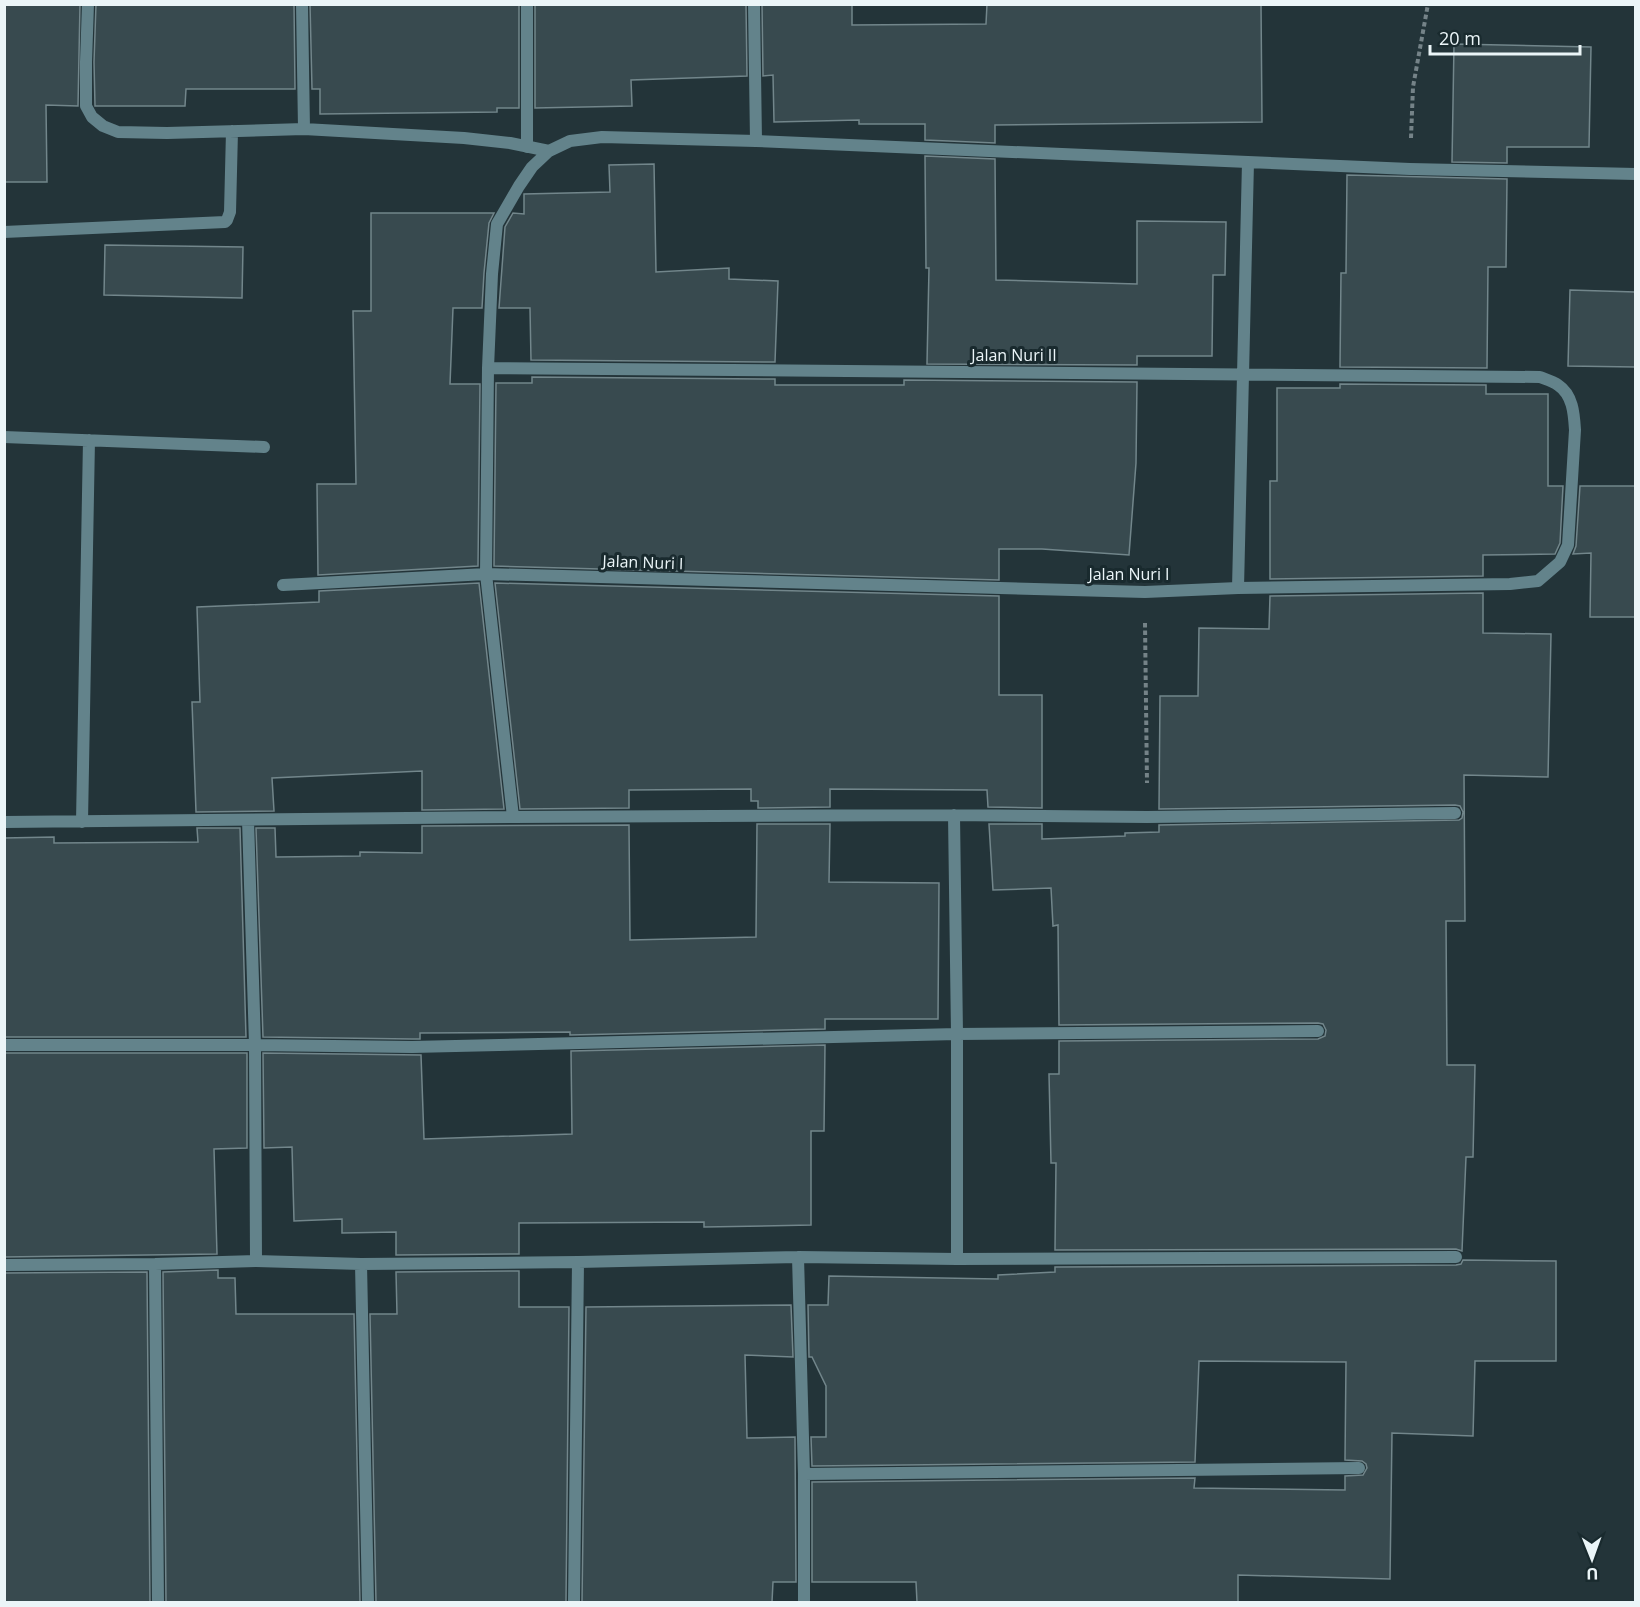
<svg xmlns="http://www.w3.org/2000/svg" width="1640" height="1607" viewBox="0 0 1640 1607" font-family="'Open Sans',sans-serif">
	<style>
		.building { fill: #384a4f; stroke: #72868b; stroke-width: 1.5 }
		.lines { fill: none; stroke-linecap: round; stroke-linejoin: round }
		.path { stroke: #758388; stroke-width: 4; stroke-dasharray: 4.5 3; stroke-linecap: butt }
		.street { stroke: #63838b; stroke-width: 12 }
		.labels { text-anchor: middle; stroke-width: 6; stroke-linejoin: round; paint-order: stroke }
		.street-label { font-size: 16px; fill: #ebf5f8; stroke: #192a2e }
	</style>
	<rect width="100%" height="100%" fill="#233439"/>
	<!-- building -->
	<path class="building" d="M4 4H80L78 106 46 105 47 182H4Z
		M96 4H294L295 89H186L185 106H95L94 62Z
		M310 4H519V108H497V112L320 114V89H312Z
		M535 4H746L747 76 631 80 632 106 535 108Z
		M762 4H852V25L986 24 987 4H1261L1262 122 995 125V143L925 140V124H859V120L774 122 773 75 763 76Z
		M1454 44 1591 47 1589 147H1507V163L1452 162Z
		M925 156 995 159 996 280 1137 284V221L1226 222 1225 275H1213L1212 356H1137V365L927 364 929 268H926Z
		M654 164 656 272 729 268V279L778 281 775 362 531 360 530 308H499L505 227 513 213 524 214V194L610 192 609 165Z
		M1347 175 1507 179 1506 267H1488L1487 368 1340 367 1341 273H1346Z
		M371 213H494L489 223 484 273 482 308H453L450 384H480L478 566 318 575 317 484H356L353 311H371Z
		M105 245 243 247 242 298 104 295Z
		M1570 290 1635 292V367L1568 366Z
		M532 377 775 379V385H904V380L1137 382 1136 463 1129 555 1042 549H999V580L494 566 496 383H532Z
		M1340 384 1486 385V394H1548V486H1563L1560 543 1555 554 1483 555V576L1270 579V481H1277V388H1340Z
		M1580 486H1635V617H1590L1591 553 1573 554 1576 546Z
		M479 583 504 809 422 810V771L272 778 274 811 196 812 192 702H200L197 607 319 602V591Z
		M495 583 999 596V695H1042V808L988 807 987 790 830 789V807L758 808V801H751V789L629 790V808L520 809Z
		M1483 593V633L1551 634 1548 777 1464 775 1465 921H1446L1447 1065H1475L1473 1157H1466L1462 1251 1456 1249 1055 1250 1056 1163H1051L1049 1074H1059V1041L1318 1039 1325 1036 1326 1030 1323 1024 1318 1023 1059 1025 1058 925 1053 926 1051 888 993 890 989 824H1042V839L1125 836V833L1159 832V825L1459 820 1462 818 1463 812 1460 806 1455 805 1159 809 1160 696H1198L1199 628 1269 629 1270 596Z
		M757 824H830L829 882 939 883 938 1019H825V1029L570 1035V1032L420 1033V1039H412L263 1037 256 828H275L276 857 360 856V852L422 853V826L629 825 630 940 756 937Z
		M197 828H240L246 1037H4V838L54 837V843L198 842Z
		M825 1045 824 1131H811V1225L704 1227V1222L519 1223V1254L396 1255V1232L342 1233V1219L294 1221 292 1147 264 1148 263 1053 421 1055 424 1139 572 1134 571 1051Z
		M4 1053H247V1148L214 1149 217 1254 4 1257Z
		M1463 1260 1556 1261V1361H1475L1473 1436 1392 1433 1390 1579 1238 1575V1602H917L916 1582H812V1482L1195 1478 1194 1488 1345 1490V1476L1363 1475 1367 1468 1366 1464 1362 1461 1345 1460 1346 1362 1199 1361 1195 1462 812 1466 811 1437H826V1386L812 1357H809L808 1305H828L829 1276 998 1279V1275L1055 1272V1267L1456 1265 1461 1264Z
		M218 1270V1278H235L236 1314H354L360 1602H166L163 1272Z
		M519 1271V1307H569L566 1602H376L370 1314H397L396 1272Z
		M147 1272 150 1602H4V1273Z
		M791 1305 793 1357 745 1355 747 1438 795 1437 796 1582H773L772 1602H582L586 1307Z"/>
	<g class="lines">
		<!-- path -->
		<path class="path" d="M1411 138 1413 87 1428 4
			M1145 623 1147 783"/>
		<!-- street -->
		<path class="street" d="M88 4 86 62V106L92 117 103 126 118 132 167 133 304 129 464 138 510 143 549 151
			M302 4 304 129
			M527 4V147
			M756 141 1248 162 1238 588
			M1248 162 1410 169 1636 174
			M4 232 225 222 227 220 230 212 232 131
			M4 437 264 447
			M283 585 486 574 1145 592 1238 588 1510 584 1538 581 1560 562 1568 545 1575 430C1574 414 1573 395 1558 385 1553 381 1545 379 1540 377L488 368
			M954 815 957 1034V1259
			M513 817 486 574 488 368 492 274 497 224 519 186 532 167 549 151 570 141 602 137 756 141 754 4
			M248 820 255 1045 256 1261
			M4 822 513 817 954 815 1147 817 1455 813
			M82 822 89 440
			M4 1045H255L412 1047 957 1034 1318 1031
			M798 1257 804 1474V1602
			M155 1264 158 1602
			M361 1264 368 1602
			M4 1265 155 1264 256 1261 361 1264 578 1262 798 1257 957 1259 1456 1257
			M804 1474 1359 1468
			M574 1602 578 1262"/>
	</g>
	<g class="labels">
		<!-- street labels -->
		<g class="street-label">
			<text x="1014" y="361">Jalan Nuri II</text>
			<text transform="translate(643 562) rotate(2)" y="6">Jalan Nuri I</text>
			<text x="1129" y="580">Jalan Nuri I</text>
		</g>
	</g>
	<!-- border -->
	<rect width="1640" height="1607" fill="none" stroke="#ebf5f8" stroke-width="12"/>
	<!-- north arrow -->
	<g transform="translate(1592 1559) rotate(179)" stroke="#192a2e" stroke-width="4.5" paint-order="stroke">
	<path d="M0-4.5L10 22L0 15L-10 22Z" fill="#ebf5f8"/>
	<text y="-9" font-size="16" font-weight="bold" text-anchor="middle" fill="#ebf5f8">U</text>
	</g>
	<!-- scale -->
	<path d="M1430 45v9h150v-9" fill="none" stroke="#ebf5f8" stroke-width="3"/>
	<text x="1439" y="45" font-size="18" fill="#ebf5f8" stroke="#192a2e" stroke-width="4.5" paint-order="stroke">20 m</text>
</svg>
